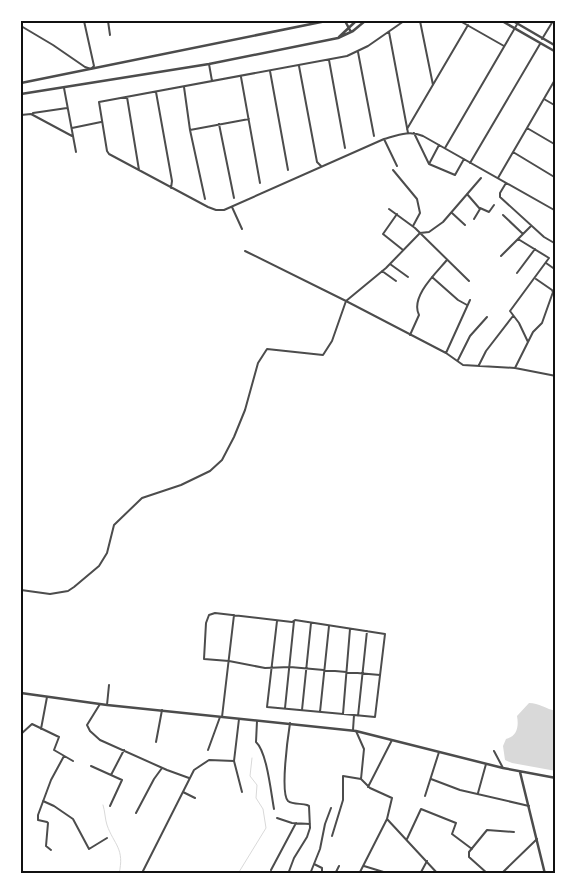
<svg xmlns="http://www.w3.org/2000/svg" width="577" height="895" viewBox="0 0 577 895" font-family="'Open Sans',sans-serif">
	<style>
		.water { fill: #d9d9d9 }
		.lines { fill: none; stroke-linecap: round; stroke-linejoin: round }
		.stream { stroke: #d9d9d9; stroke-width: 1 }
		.minor { stroke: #4c4c4c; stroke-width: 2 }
		.tertiary { stroke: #4c4c4c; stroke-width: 2.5 }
		.neatline { fill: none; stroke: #111; stroke-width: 2 }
	</style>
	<rect width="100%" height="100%" fill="#fff"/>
	<!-- water -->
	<path class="water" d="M529 703C539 703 546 709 556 711V771L512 763 505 760 503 746 506 739C517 736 519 727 517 716Z"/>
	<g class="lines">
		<!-- stream -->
		<path class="stream" d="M103 805C105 811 105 819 107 825 114 845 125 848 119 874
			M235 874 239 872 266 828 263 809 256 798 257 785 250 776 252 758"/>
		<!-- minor -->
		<path class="minor" d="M108 21 110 35
			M404 21 368 46 347 56 99 102 107 151 109 154 208 207 216 210H224L384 139C398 135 410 130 423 136L556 211
			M420 21 433 85
			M460 21 504 46
			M21 26 53 45 85 67 91 69 94 66 84 21
			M389 32 408 133
			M542 39 553 21
			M358 52 374 136
			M329 60 345 148
			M209 64 212 81
			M299 66 317 162 321 166
			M270 71 288 170
			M241 77 260 183
			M184 87 190 130 205 199
			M64 88 76 152
			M156 92 172 181 171 188
			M127 97 139 170
			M544 99 556 106
			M33 113 67 108
			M21 115 31 114 72 136
			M219 124 234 198
			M72 128 101 122
			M527 128 556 145
			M407 129 468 25
			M190 130 249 119
			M414 133 429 164 455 175 464 159
			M384 139 397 166
			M445 148 519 21
			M513 152 556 178
			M470 163 540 44
			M429 164 439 145
			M393 170 417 199 420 213 413 226
			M498 178 556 78
			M506 183 500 193V197L544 237 556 244
			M467 194 480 209 474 219
			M232 207 242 229
			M480 208 489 212 494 205
			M389 209 415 228 469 281
			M452 213 465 225
			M397 214 383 234 403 250
			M503 215 523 234
			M518 239 549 258 510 311 519 323 528 342
			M245 251 346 301 446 353 463 365 515 368 556 376
			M501 256 531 226
			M546 263 556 270
			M390 264 408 277
			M382 271 396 281
			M517 273 535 249
			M432 277 458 300 467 305
			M410 335 419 315C410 297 436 273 447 260
			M446 353 470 300
			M458 360 470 336 487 317
			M479 365 486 351 513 316
			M515 368 533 332 542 323 553 292 552 290 536 279
			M21 590 50 594 68 591 74 587 99 566 107 553 114 525 142 498 181 485 210 471 222 460 234 437 245 410 258 363 267 349 323 355 332 341 346 301 386 268 420 233 429 232 443 222 481 178
			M277 621 267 707 354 715
			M100 704 87 725 90 731 100 740 167 770 189 778
			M107 705 109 685
			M285 708 294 621
			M302 710 311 623
			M320 712 329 626
			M343 714 350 629
			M358 716 367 631
			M222 717 234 615
			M239 719 234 761 242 792
			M257 721 256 742C267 752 271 793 274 809
			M41 729 47 697
			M353 730 354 715 375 717 385 634 295 620 292 622 215 613 209 615 206 623 204 659 229 661 265 668 290 667 380 675
			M356 731 364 749 361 779 370 788 392 798 387 819 359 874
			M21 734 32 724 59 737 54 750 73 761
			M156 742 162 710
			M208 750 220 717
			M494 751 503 768
			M91 766 122 780 110 806
			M111 775 124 750
			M431 779 460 790 529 806
			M368 787 392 740
			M183 792 195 798
			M478 793 486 764
			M425 796 439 752
			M43 801 54 806 73 819 89 849 107 838
			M136 813 154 779 162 768
			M277 818 292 823 310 824
			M387 819 438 874
			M332 836 343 800V776L361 779
			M407 839 421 809 456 823 452 834 472 849
			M51 850 46 846 48 823 47 822 38 820V815L51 780 64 756
			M314 864 322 868V874
			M364 866 390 874
			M271 870 296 823
			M21 871 27 874
			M142 873 194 770 209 760 234 761
			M288 874 294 858 307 837 310 828 309 806 307 805C302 803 293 805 288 801 280 793 288 736 290 723
			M310 874 320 849 325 824 331 808
			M335 874 339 866
			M420 874 427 861
			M488 874 469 857V852L487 830 514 832
			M501 874 537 839"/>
		<!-- tertiary -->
		<path class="tertiary" d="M345 21 351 32
			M502 21 556 52
			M513 21 556 46
			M339 37 356 21
			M21 83 326 21
			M21 94 209 64 338 38 353 31 365 21
			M21 693 107 705 356 731 503 768 556 778
			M520 772 545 874"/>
	</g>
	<!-- border -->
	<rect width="577" height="895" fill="none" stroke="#ffffff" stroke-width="45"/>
	<rect x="22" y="22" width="532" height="850" class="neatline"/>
</svg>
